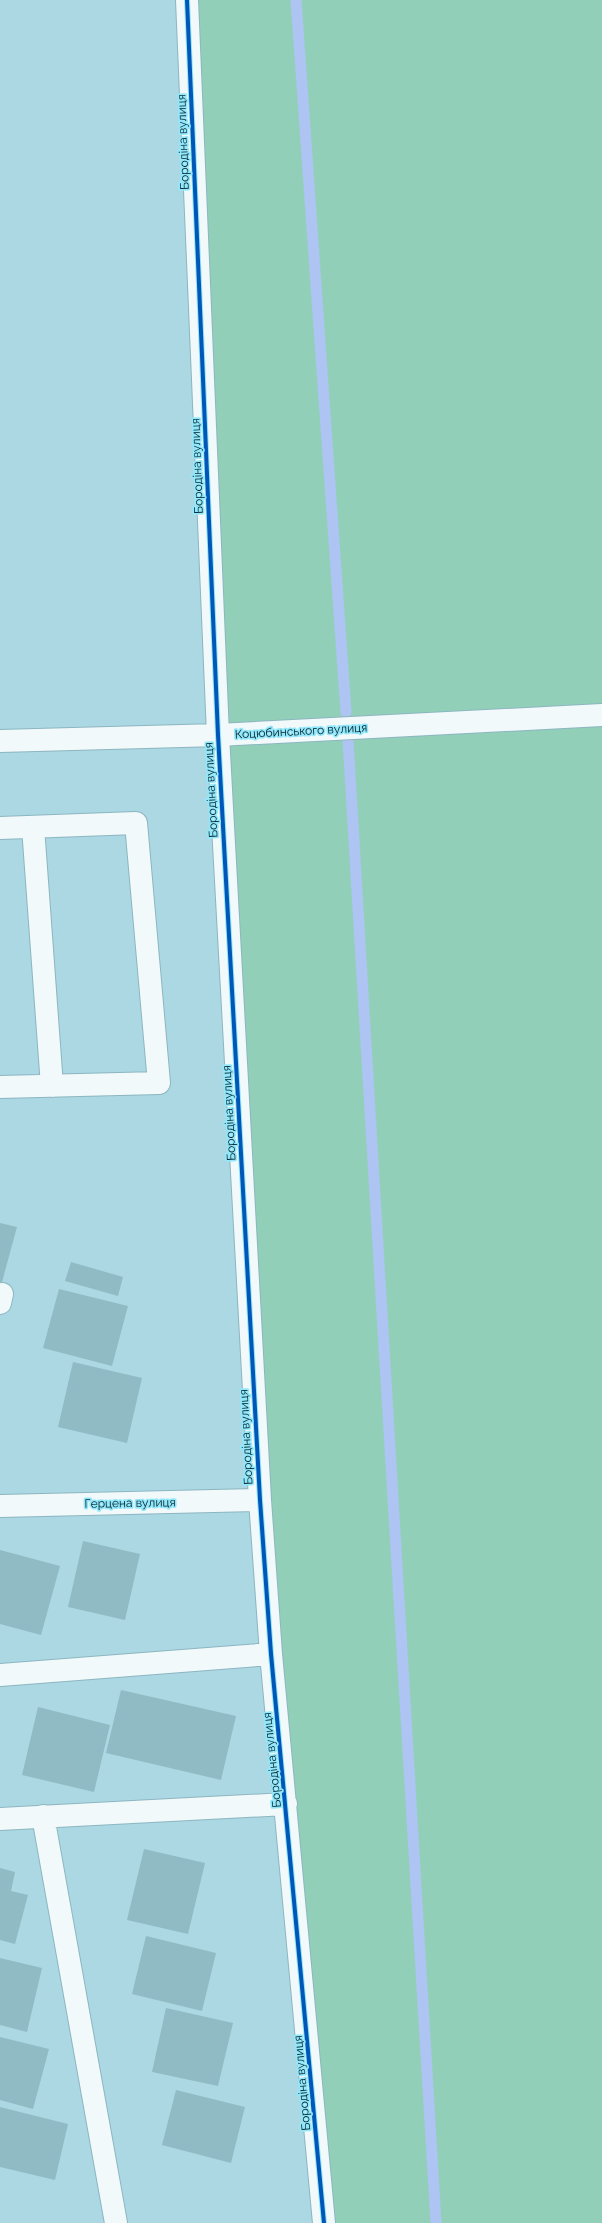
<svg xmlns="http://www.w3.org/2000/svg" width="602" height="2223" viewBox="0 0 602 2223" font-family="Raleway,sans-serif">
	<style>
		.green { fill: #92cfb9 }
		.lines { fill: none; stroke-linecap: round; stroke-linejoin: round }
		.stream { stroke: #aec4f3; stroke-width: 11 }
		.building { fill: #90bbc5 }
		.minor-casing { stroke: #8cb6c0; stroke-width: 24 }
		.minor { stroke: #f2f9fb; stroke-width: 22 }
		.cycleway-casing { stroke: #93e7fb; stroke-width: 6 }
		.cycleway { stroke: #0057b8; stroke-width: 4 }
		.labels { text-anchor: middle; stroke-width: 3.5; stroke-linejoin: round; paint-order: stroke }
		.street-label { font-size: 12px; fill: #00222a; stroke: #93e7fb }
	</style>
	<rect width="100%" height="100%" fill="#abd8e3"/>
	<!-- green -->
	<path class="green" d="M187 0H602V2223H325L260 1500Z"/>
	<g class="lines">
		<!-- stream -->
		<path class="stream" d="M296 0 346 712
			M348 740 436 2223"/>
	</g>
	<!-- building -->
	<path class="building" d="M0 1223 17 1227 2 1282H0Z
		M71 1262 123 1277 118 1296 65 1281Z
		M59 1289 128 1306 112 1366 43 1348Z
		M73 1362 142 1378 127 1443 58 1427Z
		M83 1541 140 1554 125 1620 68 1607Z
		M0 1550 60 1566 41 1635 0 1624Z
		M121 1690 236 1716 221 1780 106 1753Z
		M38 1707 110 1725 94 1792 22 1775Z
		M144 1849 205 1863 188 1934 127 1920Z
		M0 1868 15 1872 11 1891 28 1895 15 1944 0 1940Z
		M146 1936 216 1953 202 2011 132 1994Z
		M0 1958 42 1968 27 2032 0 2025Z
		M166 2008 233 2023 218 2086 152 2072Z
		M0 2037 49 2049 33 2109 0 2100Z
		M176 2090 245 2107 231 2163 162 2145Z
		M0 2107 68 2124 55 2180 0 2167Z"/>
	<g class="lines">
		<!-- minor casing -->
		<g class="minor-casing">
			<path id="minor" d="M187 0 218 735 260 1500 271 1654 324 2223
				M0 741 218 735 602 715
				M33 827 52 1086
				M0 828 136 823 159 1083 0 1087
				M0 1303 2 1294
				M0 1506 260 1500
				M0 1675 271 1654
				M43 1816 116 2223
				M0 1819 286 1804"/>
		</g>
		<!-- minor -->
		<use href="#minor" class="minor"/>
		<!-- cycleway casing -->
		<g class="cycleway-casing">
			<path id="cycleway" d="M187 0 218 735 260 1500 271 1654 324 2223"/>
		</g>
		<!-- cycleway -->
		<use href="#cycleway" class="cycleway"/>
	</g>
	<g class="labels">
		<!-- street labels -->
		<g class="street-label">
			<text transform="translate(183 142) rotate(-92)" y="4">Бородіна вулиця</text>
			<text transform="translate(197 466) rotate(-92)" y="4">Бородіна вулиця</text>
			<text transform="translate(301 731) rotate(-3)" y="4">Коцюбинського вулиця</text>
			<text transform="translate(211 790) rotate(-93)" y="4">Бородіна вулиця</text>
			<text transform="translate(229 1113) rotate(-93)" y="4">Бородіна вулиця</text>
			<text transform="translate(246 1437) rotate(-93)" y="4">Бородіна вулиця</text>
			<text transform="translate(130 1503) rotate(-1)" y="4">Герцена вулиця</text>
			<text transform="translate(272 1760) rotate(-96)" y="4">Бородіна вулиця</text>
			<text transform="translate(302 2083) rotate(-95)" y="4">Бородіна вулиця</text>
		</g>
	</g>
</svg>
